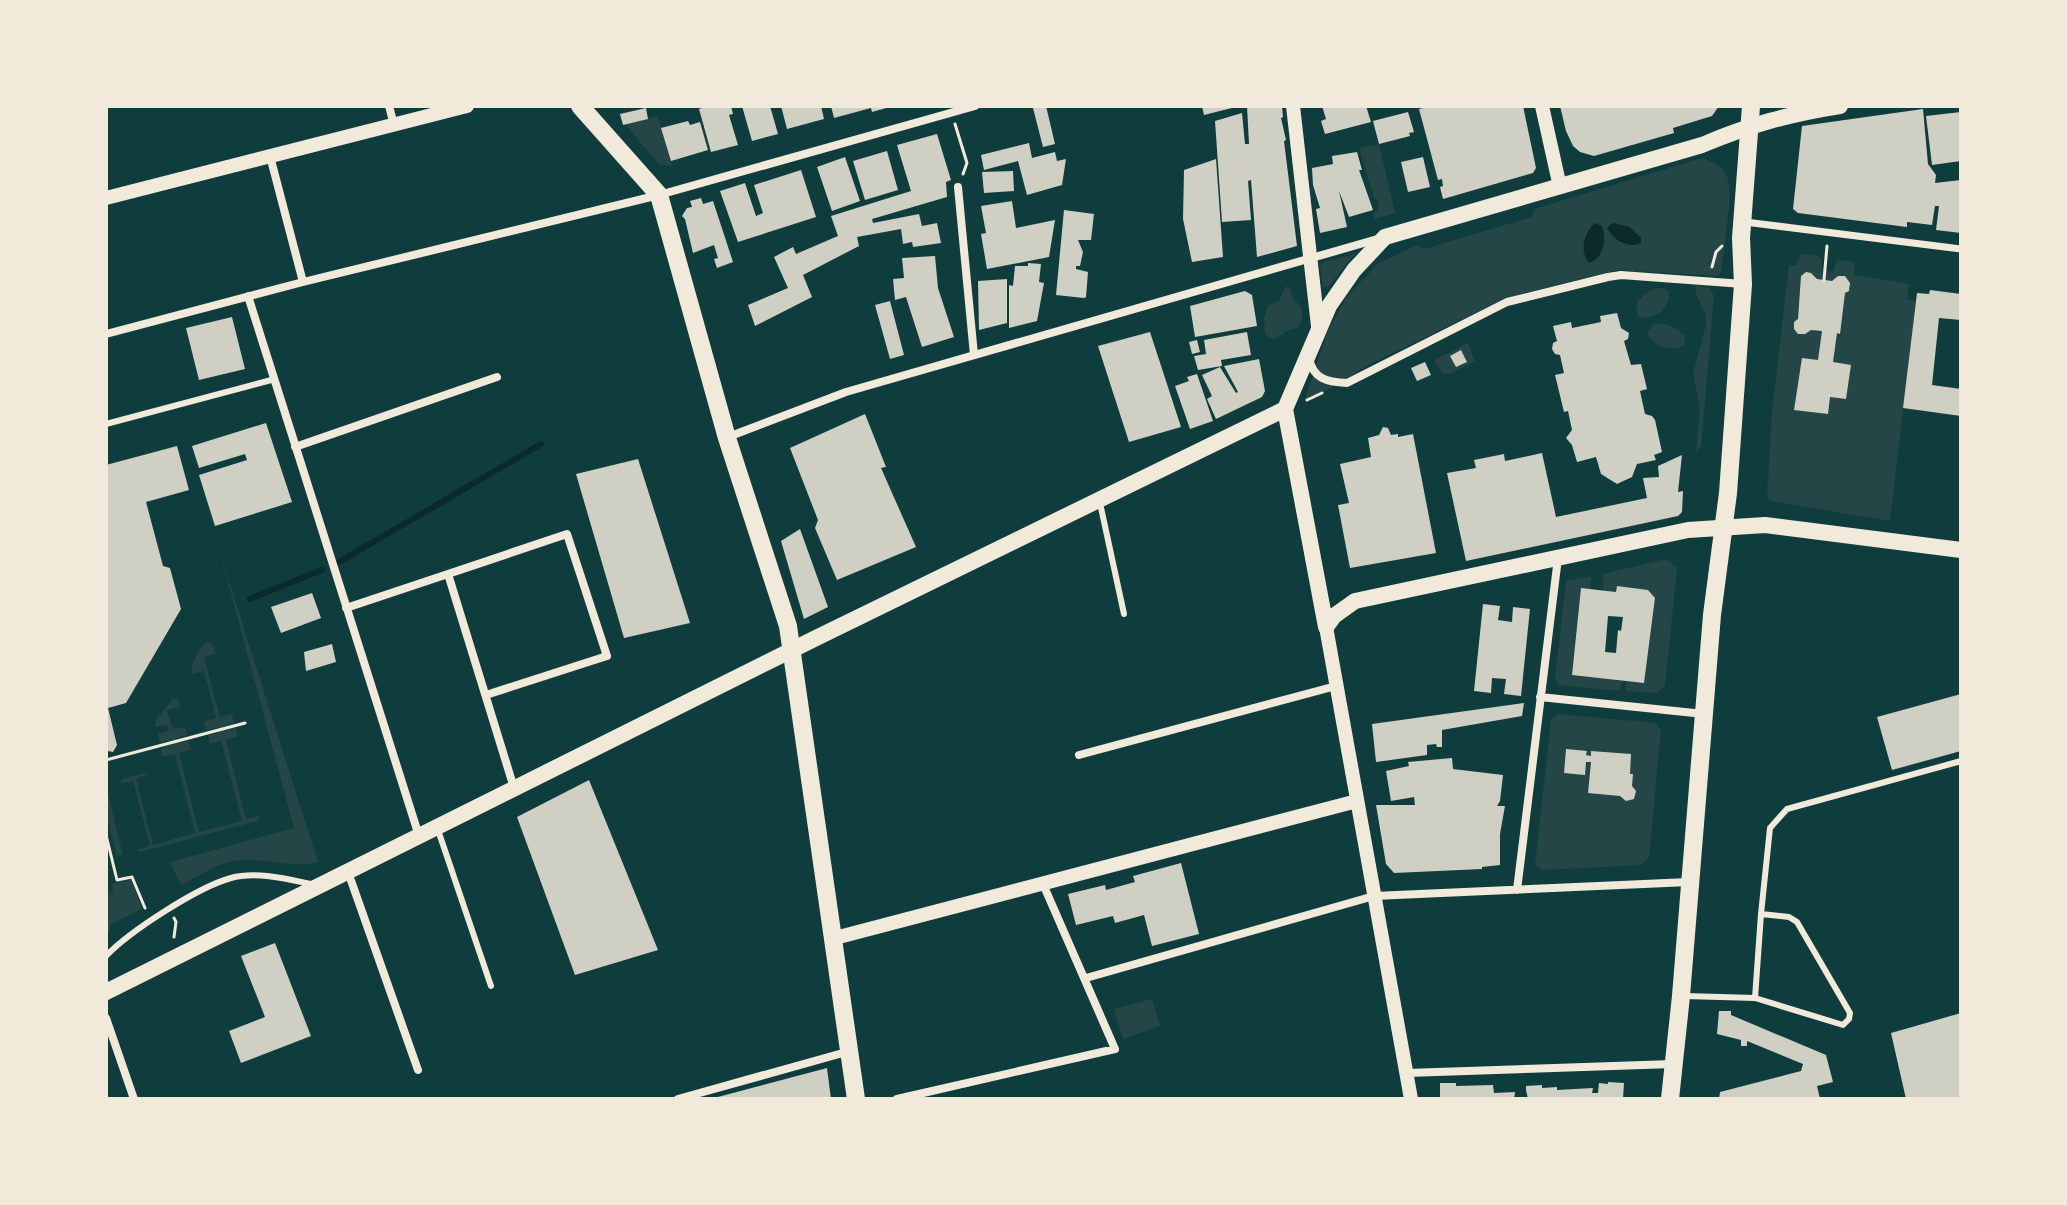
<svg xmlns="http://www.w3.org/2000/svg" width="2067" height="1205" viewBox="0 0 2067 1205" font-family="Raleway,sans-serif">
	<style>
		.green { fill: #244646 }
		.water { fill: #0a2a2b }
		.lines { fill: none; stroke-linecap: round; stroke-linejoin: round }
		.stream { stroke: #0a2a2b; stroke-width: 6 }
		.building { fill: #cfcfc3; fill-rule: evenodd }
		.path { stroke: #f1e9da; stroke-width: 3 }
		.service { stroke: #f1e9da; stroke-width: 6 }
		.pedestrian { stroke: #f1e9da; stroke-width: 7 }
		.minor { stroke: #f1e9da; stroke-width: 8 }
		.tertiary { stroke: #f1e9da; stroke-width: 14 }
		.secondary { stroke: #f1e9da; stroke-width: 16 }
		.primary { stroke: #f1e9da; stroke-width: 18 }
	</style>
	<rect width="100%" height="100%" fill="#0f3d3e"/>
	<!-- green -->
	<path class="green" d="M658 116 672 166 659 164 625 124Z
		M1379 144 1395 213 1374 219 1373 213 1379 210 1378 200 1374 198 1359 148Z
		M1699 159C1712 159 1725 167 1728 180 1733 200 1723 249 1721 272L1718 276 1617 270 1508 297 1368 365 1314 398 1305 399 1328 331 1347 296 1379 263 1417 245 1424 249 1532 217 1534 209Z
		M1355 254 1328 287H1323L1320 267 1323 262Z
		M1801 254 1817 255 1821 259 1822 270 1833 272 1837 260 1851 261 1855 266 1854 275 1909 284 1907 299 1916 301 1890 521 1770 501 1767 498 1772 412 1789 265 1796 266Z
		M1695 285 1709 288 1714 296 1701 446 1696 454 1700 409 1693 374 1706 324 1705 313 1696 294Z
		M1285 287H1289L1293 299 1302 307V319L1298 328 1289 330 1273 340 1265 334 1264 319 1268 306 1279 301Z
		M1656 288H1664L1669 292C1670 308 1658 318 1642 318L1637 315V302L1646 293Z
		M1654 324C1667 323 1675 327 1685 336L1684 346C1669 352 1654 346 1647 333Z
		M1468 343 1475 361 1450 374 1443 373 1434 360Z
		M221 556 318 862C292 869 267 858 241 860 220 861 199 876 181 885L170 862 294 828Z
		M1666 559 1677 568 1665 686 1657 693 1625 691 1626 682H1644L1655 598 1647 590 1618 586 1616 592 1603 590V574Z
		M1592 576 1590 589H1581L1572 675 1614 678V681H1622L1620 691 1560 685 1555 679 1566 581Z
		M211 642 216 653 204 657 220 717 232 714 234 723 224 726V731L236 728 237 737 226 740 246 819 259 816 260 818 257 821 140 852 137 850 150 845 133 781 120 783 122 779 144 773 148 774 136 779 153 845 195 833 175 754 162 757 161 749 173 744 172 740 159 742 158 734 169 731 167 725 155 727 156 720 173 698 179 701 180 707 167 710 173 729 185 727 187 735 177 738V743L188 741 191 749 179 753 199 832 242 821 221 741 210 744 208 736 218 733 217 728 206 730 204 722 216 718 204 671 191 674C192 662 197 653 205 643Z
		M1558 714 1656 723 1661 730 1649 858 1641 865 1542 870 1535 864 1551 720Z
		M106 785 122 851 123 854 117 857 106 812Z
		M131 880 142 909 111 924 110 931 106 935V894L113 892 112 884Z
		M1152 999 1160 1026 1123 1039 1114 1009Z"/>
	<!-- water -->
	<path class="water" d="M1594 223 1602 226C1607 239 1604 258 1589 263 1579 251 1584 234 1594 223Z
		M1613 223 1630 227 1641 238V243C1627 249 1614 240 1607 228Z"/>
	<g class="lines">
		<!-- stream -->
		<path class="stream" d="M339 562 541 444
			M250 599 322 570"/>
	</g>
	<!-- building -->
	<path class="building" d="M708 106H731L733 114 729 115 738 145 711 152 699 109Z
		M742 106H770L778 134 752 141Z
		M781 106H821L824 119 787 129Z
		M831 106H890V107L872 112 871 108 834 118Z
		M1043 106H1046L1055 144 1043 147 1033 108Z
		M1202 106H1236V107L1204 115Z
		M1247 106H1282L1283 117 1281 118 1286 140 1284 141 1297 246 1257 257 1251 180 1248 181 1251 220 1222 222 1215 121 1242 113 1245 144H1249Z
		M1322 106H1366L1371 122 1325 134 1321 121 1326 119Z
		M1432 106H1523L1536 168 1533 173 1443 199 1440 187 1443 186 1442 179 1438 180 1419 109Z
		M1560 106H1719L1712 116 1673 128 1674 133 1594 156 1580 152 1573 146 1566 131Z
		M646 108 648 119 623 125 620 114Z
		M1923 109 1928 164 1936 175 1935 183 1961 180V233L1936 230 1939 206H1935L1932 225 1907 222V227L1798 213 1793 209 1802 126Z
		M1408 112 1414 132 1409 133 1410 136 1379 144 1373 121Z
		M1961 112V161L1932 165 1926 116Z
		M688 121 690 125 700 122 708 150 671 161 661 128Z
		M937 134 951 180 946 182 947 197 872 219 873 223 919 214 922 226 937 223 941 243 913 247 912 242 903 244 901 229 857 237 859 246 803 275 812 297 755 326 748 305 788 288 774 257 793 247 796 254 838 236 831 216 911 191 897 145Z
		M1029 143 1032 158 1055 152 1057 161 1066 159 1062 185 1027 195 1018 161 984 170 981 155Z
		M887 151 898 190 865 200 853 161Z
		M1357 152 1362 170H1359L1373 210 1349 217 1339 191 1347 227 1320 233 1316 209 1320 208 1313 185 1312 168 1333 164 1332 156Z
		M845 157 860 201 832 211 817 167Z
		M1423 157 1430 187 1408 192 1401 162Z
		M1216 159 1223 257 1192 262 1183 219 1184 170Z
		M801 170 816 217 738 242 720 191 745 183 756 216 763 213 754 185Z
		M1013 171 1014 191 984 193 982 172Z
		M701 198 703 204 713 201 733 262 717 268 714 259 718 258 714 245 693 253 685 219 682 216 687 208 692 207 690 201Z
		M1012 201 1016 228 1055 220 1049 257 987 269 981 234 986 233 981 206Z
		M1064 210 1094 214 1091 240H1078L1083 252 1080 266H1076V269L1088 272 1086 297 1084 298 1056 295Z
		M935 256 938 288 954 337 922 347 906 297 895 300 893 279 904 278 902 258Z
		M1028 263 1041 264 1039 282 1044 283 1037 321 1009 328V285L1013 286 1015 266H1028Z
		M1806 272 1811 273 1817 279 1832 281 1838 276H1845L1850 283 1849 291 1845 293 1840 334 1837 333 1833 362 1851 365 1846 399 1830 397 1828 414 1794 410 1802 358 1818 360 1822 331 1811 330 1805 334H1798L1794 329V322L1798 319 1801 276Z
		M1007 279V323L979 330 978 281Z
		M1930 290 1961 294V320L1939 318 1932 385 1961 389V416L1903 408 1917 293 1929 294Z
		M1245 291 1252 295 1257 326 1195 337 1190 306Z
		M890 301 904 355 890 359 875 305Z
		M1617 313 1621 328 1629 333 1628 339 1624 341 1631 365 1641 364 1647 389 1640 391 1645 414 1652 416 1655 420 1662 452 1654 455 1656 460 1637 464 1632 477 1617 484 1601 474 1596 457 1577 462 1572 445 1566 438 1572 430 1568 411 1564 412 1555 375 1564 373 1560 355 1555 354 1552 349 1553 343 1557 341 1553 326 1571 322 1572 328 1601 322 1600 316Z
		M232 317 245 369 199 380 186 328Z
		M1150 332 1181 427 1129 442 1098 346Z
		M1247 332 1251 355 1221 360 1222 366 1198 370 1194 356 1206 354 1204 340Z
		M1197 340 1200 352 1192 354 1189 342Z
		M1461 350 1467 362 1456 367 1450 356Z
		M1259 359 1265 391 1262 397 1216 419 1207 399 1212 396 1202 375 1220 367 1236 393 1238 392 1224 366Z
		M1425 362 1431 375 1417 381 1411 368Z
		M1197 374 1213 421 1190 429 1175 386 1189 381 1187 377Z
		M865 414 886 467 881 468 916 547 837 580 815 528 818 520 790 448Z
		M266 423 292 502 215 526 199 475 247 460 245 454 199 468 192 446Z
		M1383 427 1388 428 1391 435 1398 434V437L1413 434 1436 553 1350 568 1338 505 1349 503 1340 464 1371 457 1368 438 1379 435Z
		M177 446 189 490 146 502 163 566 170 568 181 609 126 703 108 708 117 745 113 752 108 751 106 754V465Z
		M1542 453 1556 517 1647 498 1643 478 1659 477 1658 466 1682 455 1678 492 1683 491 1682 512 1678 516 1466 561 1447 473 1476 468 1474 460 1504 454 1505 461Z
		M638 459 690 623 624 638 576 474Z
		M800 529 828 607 804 619 781 541Z
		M1617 586 1648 590 1655 598 1644 683 1572 675 1581 588 1616 592ZM1608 616 1623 617 1621 631 1618 630 1616 653 1605 652Z
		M312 593 321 618 281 633 271 607Z
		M1483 604 1500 606 1498 620 1512 622 1513 607 1530 609 1521 696 1504 694 1506 679 1492 678 1491 693 1474 691Z
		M332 644 336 662 306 671 304 652Z
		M1961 694V751L1892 770 1877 717Z
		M1524 703 1522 716 1442 730V747H1437L1436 744 1427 745V755L1376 762 1372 724Z
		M1566 749 1587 751 1586 755 1591 756V751L1631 754 1630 774H1633L1632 786 1636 791 1634 799 1626 801 1620 796 1588 793 1591 762H1586L1585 775 1564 773Z
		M1452 758 1453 769 1503 775 1500 801 1497 806H1505L1500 834V865L1482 867V869L1394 873 1386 864 1376 805H1415L1414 797 1391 801 1386 771 1409 766 1408 762Z
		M589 780 658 950 575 975 517 817Z
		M1181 863 1199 934 1152 946 1144 915 1115 923 1113 916 1076 925 1068 894 1105 885 1106 890 1135 882 1133 876Z
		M275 943 311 1036 241 1063 229 1031 265 1017 241 956Z
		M1719 1011H1731V1015L1826 1055 1833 1082 1817 1086 1820 1099H1719L1720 1092 1801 1071 1803 1064 1747 1041V1046H1741V1040L1717 1034Z
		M1961 1013V1099H1906L1891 1033Z
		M827 1068 831 1099H715L714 1098Z
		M1608 1082 1624 1083 1623 1099H1528L1526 1090V1086L1542 1085V1088L1557 1087V1090L1593 1088 1592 1093H1598L1599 1083 1608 1084Z
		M1440 1083H1456V1086L1493 1085 1494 1093 1515 1092 1514 1099H1440Z"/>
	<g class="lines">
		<!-- path -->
		<path class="path" d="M955 124 967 163 963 174
			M1712 267 1716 252 1722 246
			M1824 280 1827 246
			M1307 400 1322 393
			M106 760 245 723
			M106 835 117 880 132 877 145 908
			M174 937 176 922 174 918"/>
		<!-- service -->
		<path class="service" d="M106 424 275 379
			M1100 503 1124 614
			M438 830 491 986
			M106 956C130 931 198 887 231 878 255 871 287 879 311 884
			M1685 996 1755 998 1843 1025 1849 1019 1850 1013 1797 922 1789 917 1761 914
			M1755 998 1761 914 1770 828 1787 809 1961 761"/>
		<!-- pedestrian -->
		<path class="pedestrian" d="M1745 222 1961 249"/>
		<!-- minor -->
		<path class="minor" d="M389 106 394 125
			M270 156 303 282
			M958 187 974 355
			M248 296 419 836
			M106 334 303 282 659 195 975 106
			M1309 358C1313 379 1327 382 1347 383L1507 302 1608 277 1621 275 1743 284
			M728 437 846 392 1381 238
			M295 447 497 377
			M448 574 567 534 607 656 486 695
			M346 608 448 574 514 788
			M1540 697 1704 714
			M1079 755 1336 686
			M348 872 418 1070
			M1517 890 1558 558
			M1086 978 1374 896 1689 882
			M106 1018 134 1099
			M1407 1073 1673 1064
			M678 1099 850 1051
			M897 1099 1115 1049 1043 884"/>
		<!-- tertiary -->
		<path class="tertiary" d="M1293 106 1318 326
			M1542 106 1560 187
			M106 198 467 106
			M1326 627 1411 1099
			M835 938 1357 801"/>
		<!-- secondary -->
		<path class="secondary" d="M1326 627 1285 409 1329 306 1354 270 1385 237 1702 145C1749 125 1789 114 1840 106
			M1326 627 1334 616 1355 601 1688 530 1765 525 1961 550
			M106 992 814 639 1285 409"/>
		<!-- primary -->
		<path class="primary" d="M580 106 659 195 727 438 788 626 856 1099
			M1670 1099 1681 996 1712 615 1728 493 1743 284 1741 238 1751 106"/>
	</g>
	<!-- border -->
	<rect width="2067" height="1205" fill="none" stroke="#f1e9da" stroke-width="216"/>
</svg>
